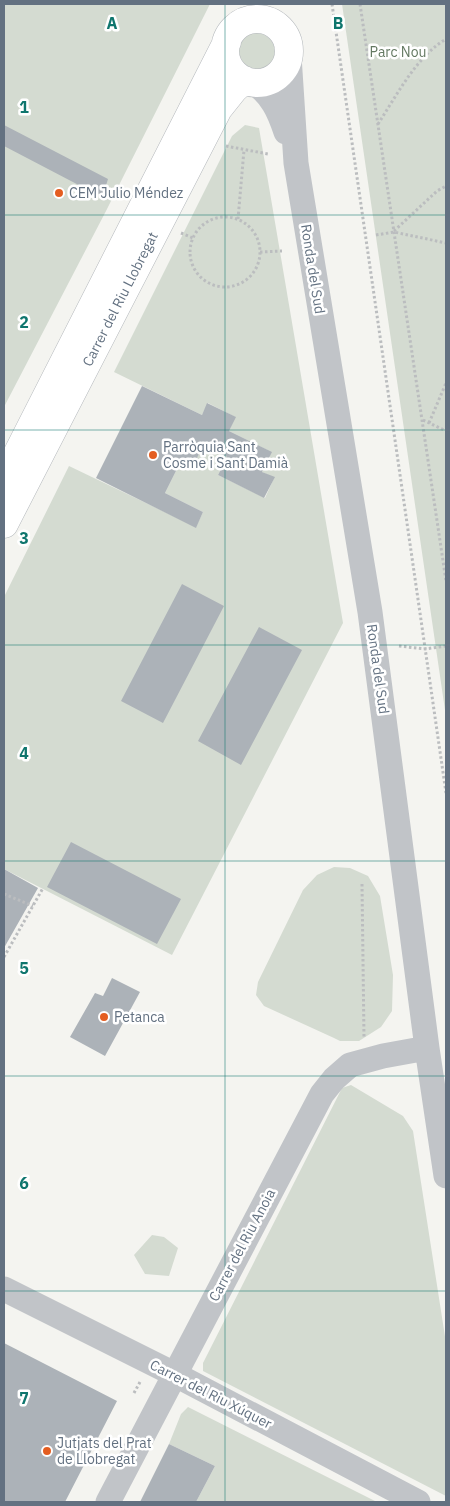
<svg xmlns="http://www.w3.org/2000/svg" width="450" height="1506" viewBox="0 0 450 1506" font-family="'IBM Plex Sans',sans-serif">
	<style>
		.green { fill: #d4dbd1 }
		.building { fill: #acb2b8 }
		.lines { fill: none; stroke-linecap: round; stroke-linejoin: round }
		.secondary-casing { stroke: #b4b8bc; stroke-width: 29 }
		.path { stroke: #bbbdbf; stroke-width: 3; stroke-dasharray: 2.5 2.5; stroke-linecap: butt }
		.street { stroke: #c1c4c8; stroke-width: 25 }
		.secondary { stroke: #fff; stroke-width: 28 }
		.grid { fill: none; stroke: #0f766e; stroke-width: 1; stroke-opacity: 0.55 }
		.poi-dot { fill: #e45d20; stroke: #fff; stroke-width: 2 }
		.labels { text-anchor: middle; stroke-width: 5; stroke-linejoin: round; paint-order: stroke }
		.park-label { font-size: 14px; fill: #647962; stroke: #fff }
		.poi-label { font-size: 14px; fill: #637181; stroke: #fff; text-anchor: start }
		.street-label { font-size: 14px; fill: #637181; stroke: #fff }
		.grid-label { font-size: 16px; text-anchor: middle; font-weight: bold; fill: #0f766e; stroke: #fff; stroke-width: 5; stroke-linejoin: round; paint-order: stroke }
	</style>
	<rect width="100%" height="100%" fill="#f4f4f0"/>
	<!-- green -->
	<path class="green" d="M4 4H210L106 211 4 407Z
		M342 4H446V717Z
		M237 52a19 19 0 1 1 38 0a19 19 0 1 1-38 0Z
		M245 125 259 128 343 623 172 955 4 869V597L69 466 196 527 203 512 165 493 180 463 192 468 203 445 227 457 218 475 265 498 274 478 262 472 270 456 267 450 229 431 235 417 208 403 202 415 114 372 232 136Z
		M334 867 350 868 368 876 380 896 393 975 392 1011 381 1027 359 1041H340L334 1038 264 1006 256 995 258 982 303 890 317 875Z
		M351 1085 403 1116 413 1131 446 1343V1496L203 1371V1363L342 1088Z
		M152 1235 164 1237 178 1248 169 1276 145 1274 134 1255Z
		M188 1407 377 1502H196L215 1466 169 1444 181 1414Z"/>
	<!-- building -->
	<path class="building" d="M4 125 108 179 103 195 92 192 4 146Z
		M142 386 202 415 207 403 236 417 229 431 272 452 262 472 275 477 264 498 218 475 227 457 203 445 192 469 180 463 165 493 203 512 196 528 96 478Z
		M182 584 224 606 163 723 121 701Z
		M259 627 302 650 241 765 198 741Z
		M71 842 181 899 157 944 47 887Z
		M4 869 38 888 4 948Z
		M112 978 140 992 105 1056 70 1037 95 993 103 996Z
		M4 1343 117 1401 65 1502H4Z
		M169 1444 215 1466 196 1502H140Z"/>
	<g class="lines">
		<!-- secondary casing -->
		<g class="secondary-casing">
			<path id="secondary" d="M225 51a32 32 0 1 1 64 0a32 32 0 1 1-64 0Z
				M4 480 227 42
				M4 524 218 109 234 89 244 80"/>
		</g>
		<!-- path -->
		<path class="path" d="M332 4 446 793
			M360 4 446 581
			M378 124C397 95 416 57 446 39
			M226 146 268 154
			M190 252a35 35 0 1 1 70 0a35 35 0 1 1-70 0Z
			M238 219 244 150
			M394 231 437 191 446 186
			M181 233 193 238
			M376 235 394 232 446 243
			M260 252 282 251
			M423 420 446 431
			M429 423 446 383
			M399 646 425 649 446 646
			M362 884 364 1038
			M4 894 33 906
			M4 957 43 888
			M134 1393 140 1382"/>
		<!-- street -->
		<path class="street" d="M289 56 296 163 370 612 427 1048 446 1176
			M253 82C272 95 279 111 286 132
			M4 1289 174 1374 418 1502
			M108 1502 322 1094 334 1079 350 1065 383 1056 427 1048"/>
		<!-- secondary -->
		<use href="#secondary" class="secondary"/>
	</g>
	<!-- grid -->
	<path class="grid" d="M225 4V1502M4 215H446M4 430H446M4 645H446M4 861H446M4 1076H446M4 1291H446"/>
	<!-- markers -->
	<g class="poi-dot">
		<circle cx="59" cy="193" r="5"/>
		<circle cx="153" cy="455" r="5"/>
		<circle cx="104" cy="1017" r="5"/>
		<circle cx="47" cy="1451" r="5"/>
	</g>
	<g class="labels">
		<!-- park labels -->
		<g class="park-label">
			<text x="398" y="57">Parc Nou</text>
		</g>
		<!-- poi labels -->
		<g class="poi-label">
			<text x="69" y="198">CEM Julio Méndez</text>
			<text x="163" y="452">Parròquia Sant<tspan x="163" dy="16">Cosme i Sant Damià</tspan></text>
			<text x="114" y="1022">Petanca</text>
			<text x="57" y="1448">Jutjats del Prat<tspan x="57" dy="16">de Llobregat</tspan></text>
		</g>
		<!-- street labels -->
		<g class="street-label">
			<text transform="translate(313 269) rotate(81)" y="5">Ronda del Sud</text>
			<text transform="translate(120 299) rotate(-63)" y="5">Carrer del Riu Llobregat</text>
			<text transform="translate(378 669) rotate(82)" y="5">Ronda del Sud</text>
			<text transform="translate(242 1245) rotate(-62)" y="5">Carrer del Riu Anoia</text>
			<text transform="translate(211 1394) rotate(27)" y="5">Carrer del Riu Xúquer</text>
		</g>
	</g>
	<g class="grid-label">
		<text x="112" y="29">A</text>
		<text x="338" y="29">B</text>
		<text x="24" y="113">1</text>
		<text x="24" y="328">2</text>
		<text x="24" y="544">3</text>
		<text x="24" y="759">4</text>
		<text x="24" y="974">5</text>
		<text x="24" y="1189">6</text>
		<text x="24" y="1404">7</text>
	</g>
	<!-- border -->
	<rect width="450" height="1506" fill="none" stroke="#637181" stroke-width="10"/>
</svg>
